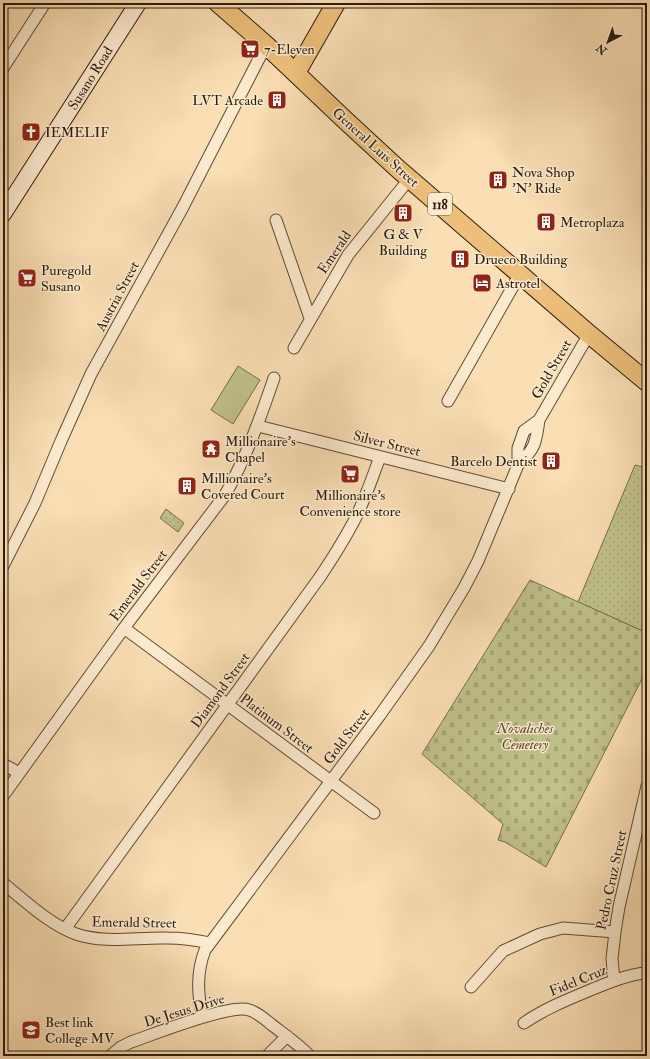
<svg xmlns="http://www.w3.org/2000/svg" width="650" height="1059" viewBox="0 0 650 1059" font-family="'IM FELL Double Pica',serif">
	<style>
		.green { fill: url(#green-dots); stroke: #756e4c }
		.cemetery { fill: url(#cemetery-stones); stroke: #756e4c }
		.pitch { fill: #c0c18b; stroke: #756e4c }
		.lines { fill: none; stroke-linecap: round; stroke-linejoin: round }
		.street-casing { stroke: #5e4c37; stroke-width: 13 }
		.secondary-casing { stroke: #2a1c0d; stroke-width: 18 }
		.primary-casing { stroke: #2a1c0d; stroke-width: 20 }
		.street { stroke: #fceace; stroke-width: 11 }
		.secondary { stroke: #fceace; stroke-width: 16 }
		.primary { stroke: #edbf7a; stroke-width: 18 }
		.labels { text-anchor: middle; stroke-width: 3; stroke-linejoin: round; paint-order: stroke }
		.shield { fill: #fceace; stroke: #695a47; stroke-width: 1 }
		.shield-label { font-size: 13px; font-weight: bold; fill: #2a1c0d }
		.poi-label { font-size: 14px; fill: #2a1c0d; stroke: #fceace; text-anchor: start }
		.street-label { font-size: 14px; fill: #2a1c0d; stroke: #fceace }
		.park-label { font-size: 14px; font-style: italic; fill: #574e33; stroke: #fceace }
	</style>
	<defs>
		<pattern id="green-dots" width="8" height="8" patternUnits="userSpaceOnUse"><rect width="8" height="8" fill="#c0c18b"/><path d="M2 2h.1M6 6h.1" fill="none" stroke="#a5a577" stroke-width="1.8" stroke-linecap="round"/></pattern>
		<pattern id="cemetery-stones" width="16" height="16" patternUnits="userSpaceOnUse"><rect width="16" height="16" fill="#c0c18b"/><path d="M2 7V4a2 2 0 0 1 4 0v3zM10 15v-3a2 2 0 0 1 4 0v3z" fill="#a5a577"/></pattern>
	</defs>
	<rect width="100%" height="100%" fill="#fadeb4"/>
	<filter id="stains"><feTurbulence type="fractalNoise" baseFrequency=".005" numOctaves="4"/><feColorMatrix values="0 0 0 0 .2 0 0 0 0 .09 0 0 0 0 .02 0 0 0 .5 -.17"/></filter>
	<radialGradient id="worn" r=".72"><stop offset=".6" stop-color="#630" stop-opacity="0"/><stop offset="1" stop-color="#630" stop-opacity=".3"/></radialGradient>
	<!-- green -->
	<path class="green" d="M635 465 647 468V633L578 602Z
		M166 509 184 523 178 532 160 518Z"/>
	<!-- cemetery -->
	<path class="cemetery" d="M530 580 647 633V669L546 867 505 842 498 840 503 824 422 754Z"/>
	<!-- pitch -->
	<path class="pitch" d="M238 366 260 380 233 424 211 410Z"/>
	<g class="lines">
		<!-- street casing -->
		<g class="street-casing">
			<path id="street" d="M3 68 45 3
				M276 220 310 318
				M294 348 348 255 410 178
				M448 401 520 274
				M258 426 509 489
				M518 465C535 449 536 443 539 420
				M3 566 35 503 61 441 91 374 183 207 266 45
				M124 628 374 813
				M3 764 19 773
				M3 796 124 628 225 495C246 458 260 419 274 378
				M3 883C24 900 50 925 76 934 105 944 137 937 167 938 182 938 196 940 210 943
				M65 929 320 577C332 559 344 540 354 521 365 500 372 478 380 457
				M614 980 612 959 615 932 619 907 647 786
				M471 987 503 951 540 934 563 928 615 932
				M202 1017C198 994 196 973 205 950L380 715 429 646 464 588 478 561 518 465V448L524 431 539 420 589 334
				M524 1023C546 1008 569 999 593 989 610 982 629 974 647 973
				M110 1056 121 1047 131 1042C152 1035 231 1003 249 1010 257 1012 265 1019 272 1025 285 1035 298 1044 310 1056
				M267 1056 287 1036"/>
		</g>
		<!-- secondary casing -->
		<g class="secondary-casing">
			<path id="secondary" d="M3 214 138 3"/>
		</g>
		<!-- primary casing -->
		<g class="primary-casing">
			<path id="primary" d="M218 3 266 45 345 120 397 168 589 334 647 382
				M296 73 336 3"/>
		</g>
		<!-- street -->
		<use href="#street" class="street"/>
		<!-- secondary -->
		<use href="#secondary" class="secondary"/>
		<!-- primary -->
		<use href="#primary" class="primary"/>
	</g>
	<!-- icons -->
	<defs>
		<g id="supermarket-square" transform="scale(1)"><rect x="-9" y="-9" width="18" height="18" rx="4" fill="#8f2418" stroke="#fceace"/><path d="M-6-5.5h2.5l.6 2H6L4.5 2H-2.5L-4.4-4H-6ZM-1.5 3.2a1.3 1.3 0 1 0 .1 0ZM3 3.2a1.3 1.3 0 1 0 .1 0Z" fill="#fff"/></g>
		<g id="building-square" transform="scale(1)"><rect x="-9" y="-9" width="18" height="18" rx="4" fill="#8f2418" stroke="#fceace"/><path d="M-4-6H4V6H1V3H-1V6H-4ZM-2.5-4.3h1.7v1.8h-1.7ZM.8-4.3h1.7v1.8H.8ZM-2.5-1h1.7V.8h-1.7ZM.8-1h1.7V.8H.8Z" fill="#fff"/></g>
		<g id="church-square" transform="scale(1)"><rect x="-9" y="-9" width="18" height="18" rx="4" fill="#8f2418" stroke="#fceace"/><path d="M-1.2-6h2.4v3.5h3.3v2.4h-3.3V6h-2.4V-.1h-3.3v-2.4h3.3Z" fill="#fff"/></g>
		<g id="hotel-square" transform="scale(1)"><rect x="-9" y="-9" width="18" height="18" rx="4" fill="#8f2418" stroke="#fceace"/><path d="M-6-4.5h1.5V1H6V5H4.5V3h-9V5H-6ZM-4 0a1.8 1.8 0 1 1 3.6 0ZM.5 0V-2.5h3Q6-2.5 6 0Z" fill="#fff"/></g>
		<g id="temple-square" transform="scale(1)"><rect x="-9" y="-9" width="18" height="18" rx="4" fill="#8f2418" stroke="#fceace"/><path d="M0-6L5-2H3V0L6.5 2.5H4V6H1.5V3h-3V6H-4V2.5H-6.5L-3 0V-2H-5Z" fill="#fff"/></g>
		<g id="university-square" transform="scale(1)"><rect x="-9" y="-9" width="18" height="18" rx="4" fill="#8f2418" stroke="#fceace"/><path d="M0-5L7-2L0 1L-7-2ZM-4 1L0 2.5L4 1V4Q0 6-4 4Z" fill="#fff"/></g>
	</defs>
	<g fill-rule="evenodd">
		<use href="#supermarket-square" x="250" y="49"/>
		<use href="#building-square" x="277" y="100"/>
		<use href="#church-square" x="31" y="132"/>
		<use href="#building-square" x="498" y="180"/>
		<use href="#building-square" x="403" y="213"/>
		<use href="#building-square" x="546" y="222"/>
		<use href="#building-square" x="460" y="259"/>
		<use href="#supermarket-square" x="27" y="278"/>
		<use href="#hotel-square" x="482" y="283"/>
		<use href="#temple-square" x="211" y="449"/>
		<use href="#building-square" x="551" y="461"/>
		<use href="#supermarket-square" x="350" y="474"/>
		<use href="#building-square" x="187" y="486"/>
		<use href="#university-square" x="31" y="1030"/>
	</g>
	<g class="labels">
		<!-- shield labels -->
		<rect class="shield" x="428" y="193" width="24" height="22" rx="3"/>
		<g class="shield-label">
			<text x="440" y="209">118</text>
		</g>
		<!-- poi labels -->
		<g class="poi-label">
			<text x="264" y="54">7-Eleven</text>
			<text x="263" y="105" text-anchor="end">LVT Arcade</text>
			<text x="45" y="137">IEMELIF</text>
			<text x="512" y="177">Nova Shop<tspan x="512" dy="16">'N' Ride</tspan></text>
			<text x="560" y="227">Metroplaza</text>
			<text x="403" y="239" text-anchor="middle">G &amp; V<tspan x="403" dy="16">Building</tspan></text>
			<text x="474" y="264">Drueco Building</text>
			<text x="41" y="275">Puregold<tspan x="41" dy="16">Susano</tspan></text>
			<text x="496" y="288">Astrotel</text>
			<text x="225" y="446">Millionaire's<tspan x="225" dy="16">Chapel</tspan></text>
			<text x="537" y="466" text-anchor="end">Barcelo Dentist</text>
			<text x="201" y="483">Millionaire's<tspan x="201" dy="16">Covered Court</tspan></text>
			<text x="350" y="500" text-anchor="middle">Millionaire's<tspan x="350" dy="16">Convenience store</tspan></text>
			<text x="45" y="1027">Best link<tspan x="45" dy="16">College MV</tspan></text>
		</g>
		<!-- street labels -->
		<g class="street-label">
			<text transform="translate(90 78) rotate(-58)" y="5">Susano Road</text>
			<text transform="translate(376 147) rotate(42)" y="5">General Luis Street</text>
			<text transform="translate(334 252) rotate(-56)" y="5">Emerald</text>
			<text transform="translate(117 296) rotate(-62)" y="5">Austria Street</text>
			<text transform="translate(551 369) rotate(-60)" y="5">Gold Street</text>
			<text transform="translate(387 443) rotate(14)" y="5">Silver Street</text>
			<text transform="translate(138 585) rotate(-53)" y="5">Emerald Street</text>
			<text transform="translate(220 690) rotate(-54)" y="5">Diamond Street</text>
			<text transform="translate(277 723) rotate(37)" y="5">Platinum Street</text>
			<text transform="translate(346 736) rotate(-53)" y="5">Gold Street</text>
			<text transform="translate(611 880) rotate(-78)" y="5">Pedro Cruz Street</text>
			<text transform="translate(134 922) rotate(1)" y="5">Emerald Street</text>
			<text transform="translate(578 980) rotate(-22)" y="5">Fidel Cruz</text>
			<text transform="translate(184 1010) rotate(-17)" y="5">De Jesus Drive</text>
		</g>
		<!-- park labels -->
		<g class="park-label">
			<text x="525" y="733">Novaliches<tspan x="525" dy="16">Cemetery</tspan></text>
		</g>
	</g>
	<!-- margin -->
	<rect width="650" height="1059" fill="none" stroke="#fadeb4" stroke-width="16"/>
	<rect x="4" y="4" width="642" height="1051" fill="none" stroke="#2a1c0d" stroke-width="2"/>
	<rect x="8" y="8" width="634" height="1043" fill="none" stroke="#2a1c0d"/>
	<!-- north arrow -->
	<g transform="translate(608 42) rotate(221)" stroke="#fceace" stroke-width="3" paint-order="stroke">
	<path d="M0-3L7 15L0 10L-7 15Z" fill="#2a1c0d"/>
	<text y="-6" font-size="11" font-weight="bold" text-anchor="middle" fill="#2a1c0d">N</text>
	</g>
	<rect width="100%" height="100%" filter="url(#stains)"/>
	<rect width="100%" height="100%" fill="url(#worn)"/>
</svg>
